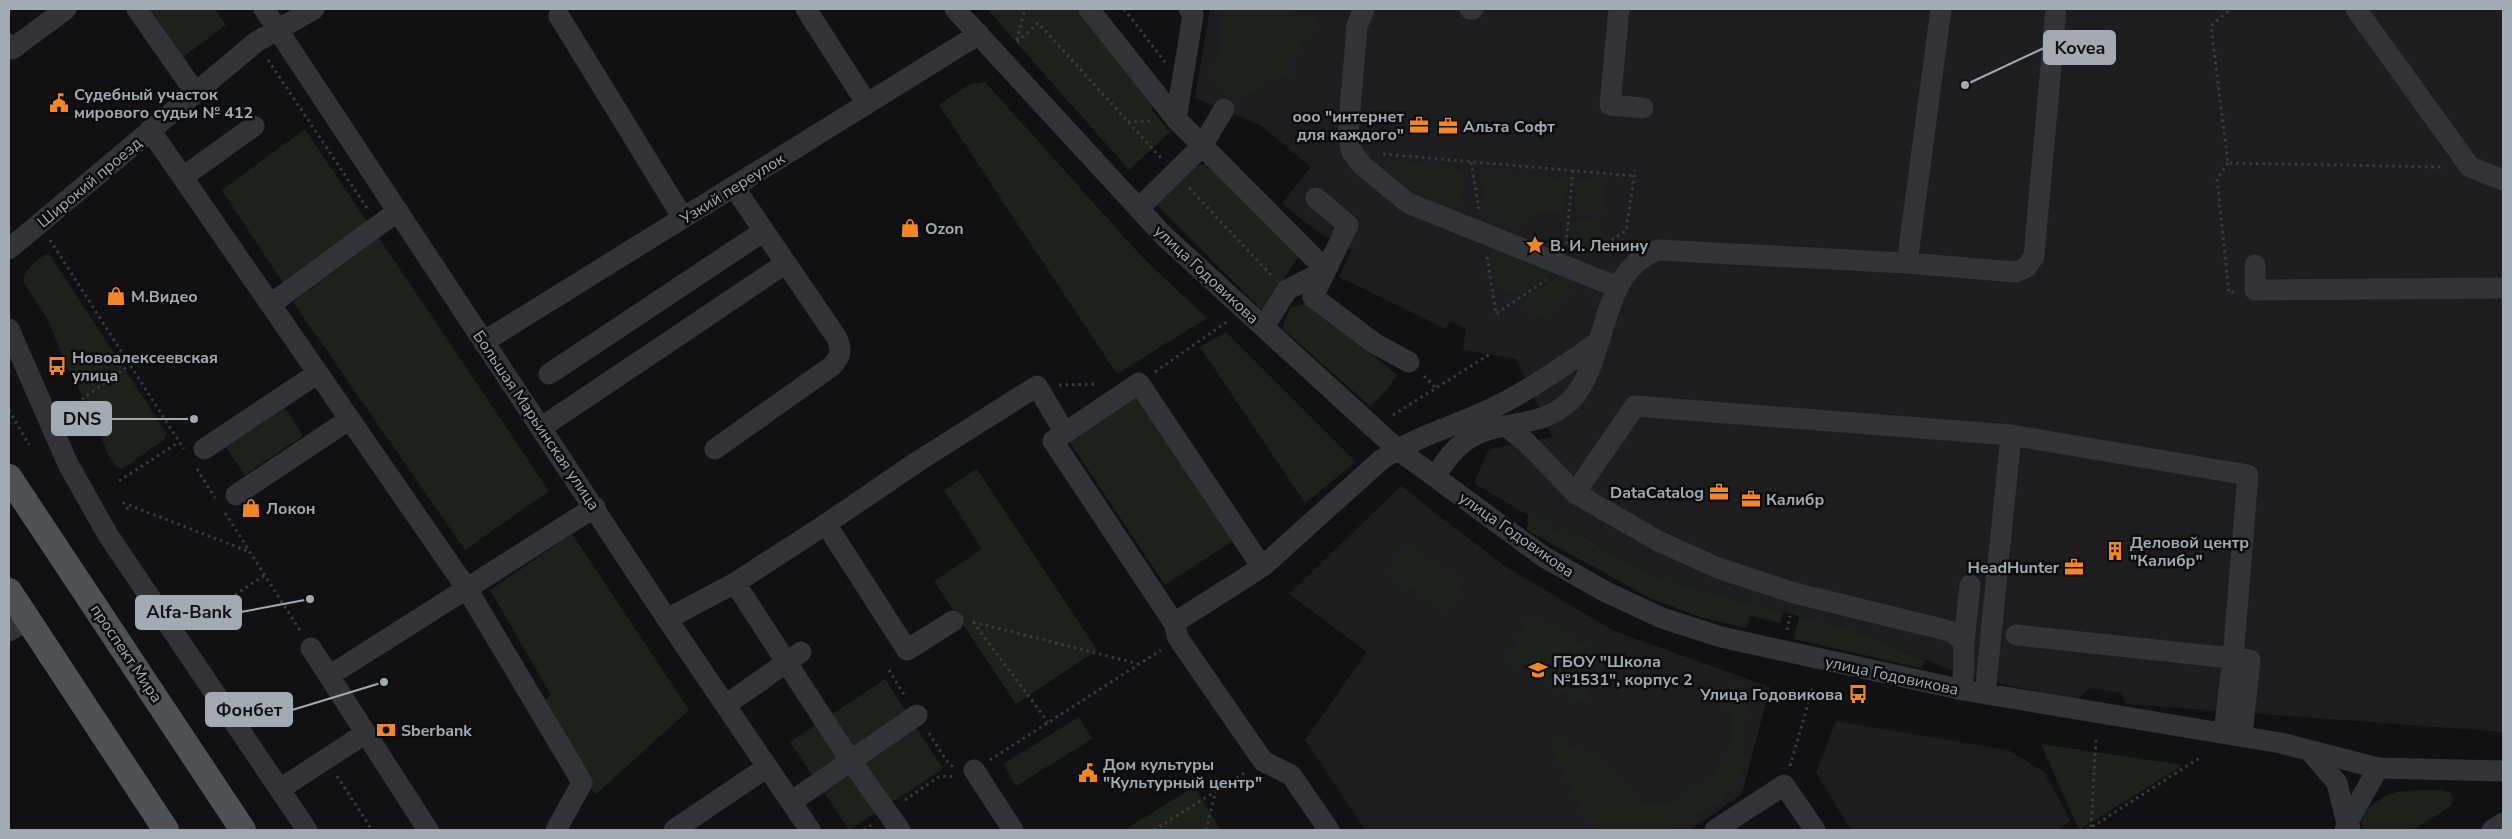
<svg xmlns="http://www.w3.org/2000/svg" width="2512" height="839" viewBox="0 0 2512 839" font-family="'Nunito Sans',sans-serif">
	<style>
		.built { fill: #1d1d1f }
		.green { fill: #1c221b }
		.lines { fill: none; stroke-linecap: round; stroke-linejoin: round }
		.path { stroke: #383b3f; stroke-width: 3; stroke-dasharray: 2.5 4; stroke-linecap: butt }
		.minor { stroke: #323438; stroke-width: 21 }
		.major { stroke: #4e5257; stroke-width: 26 }
		.labels { text-anchor: middle; stroke-width: 5; stroke-linejoin: round; paint-order: stroke }
		.poi-label { font-size: 16px; font-weight: bold; fill: #a2abb3; stroke: #0c0c0d; text-anchor: start }
		.street-label { font-size: 16px; fill: #a2abb3; stroke: #0c0c0d }
		.leader { fill: none; stroke: #a2abb3; stroke-width: 2 }
		.callout-dot { fill: #a2abb3; stroke: #0c0c0d; stroke-width: 2 }
		.callout { fill: #a2abb3; stroke: #a2abb3; stroke-width: 2 }
		.callout-label { font-size: 18px; text-anchor: middle; font-weight: bold; fill: #111 }
	</style>
	<rect width="100%" height="100%" fill="#111113"/>
	<!-- built -->
	<path class="built" d="M1210 9H2503V732L2127 704 2120 693 2090 688 2077 699 1981 680 1963 675 1853 630 1654 578 1584 536 1566 538 1474 483 1489 449 1552 437 1516 359 1463 350 1466 330 1450 321 1446 329 1339 277 1352 250 1317 232 1282 203 1311 167 1260 125 1195 98Z
		M1401 486 1503 565 1614 631 1770 687 1742 794 1690 830H1365L1305 740 1367 652 1289 594Z
		M1836 721 2008 750 2044 772 2071 821 2057 830H1851L1816 773Z"/>
	<!-- green -->
	<path class="green" d="M151 9H215L226 25 183 57Z
		M987 9H1076L1143 78 1149 87 1152 110 1170 132 1129 170Z
		M1221 9H1292L1296 27 1318 12 1316 23 1290 59 1289 74 1261 82 1256 90 1241 96 1224 89 1213 76 1221 50Z
		M985 82 1143 258 1207 318 1117 374 939 105 968 85Z
		M305 129 368 223 285 286 222 190Z
		M1386 159 1464 171C1464 186 1465 199 1452 208 1423 200 1409 189 1386 170Z
		M1209 162 1299 255 1263 311 1157 205 1195 167Z
		M1480 174 1567 179 1565 208 1559 213C1536 208 1527 213 1512 232L1484 199Z
		M1576 180 1604 182 1602 211 1573 208Z
		M1572 220 1600 222 1599 238 1582 253H1569Z
		M379 238 549 491 465 550 293 302Z
		M1498 246 1553 272 1521 293H1509L1494 281 1490 251Z
		M49 254 167 434 164 440 122 469 116 467 108 455 92 412 71 377 47 318 23 281C25 270 38 256 49 254Z
		M1564 272 1578 279 1542 319 1522 301Z
		M1309 303 1397 375 1385 392 1370 406 1282 328 1290 308Z
		M1226 332 1356 462 1305 503 1200 347Z
		M1137 395 1234 540 1165 585 1069 441Z
		M285 408 303 436 245 475 226 447Z
		M977 469 1097 650 1016 704 934 581 982 549 944 490Z
		M1528 515 1566 537 1583 536 1654 578 1783 612 1781 623 1750 616 1747 628 1703 618 1650 598 1527 530Z
		M572 534 689 710 595 795 541 703 551 695 490 590Z
		M1404 547 1464 582 1447 610 1388 574Z
		M1530 616 1607 658 1583 702 1506 660Z
		M1799 616 1853 630 1925 660 1921 668 1794 639Z
		M885 679 943 769 849 830 790 742Z
		M1736 686 1748 702 1742 734 1744 766 1721 803 1698 812 1673 830H1600L1574 796 1552 748 1555 738 1603 765 1641 803 1671 805 1714 777 1729 749 1733 726 1727 705Z
		M1079 717 1092 739 1016 786 1003 764Z
		M2041 744 2183 765 2079 830Z
		M1194 787 1221 830H1124Z
		M2441 790 2450 792 2453 799 2451 806 2413 830H2363C2357 814 2379 797 2393 793 2408 789 2426 791 2441 790Z"/>
	<g class="lines">
		<!-- path -->
		<path class="path" d="M1124 9 1165 62
			M2228 11 2211 26 2228 163 2444 167
			M1017 40 1025 9
			M1017 42 1038 23 1161 158
			M268 60 367 208
			M1128 122 1152 121
			M1383 154 1634 176
			M1471 162 1479 209
			M2228 163 2217 179 2229 293 2234 292
			M1189 188 1272 276
			M50 240 184 449
			M1566 244 1573 170
			M1589 253 1626 231 1635 170
			M1487 257 1496 314 1546 280
			M1155 372 1228 321
			M1424 376 1436 388
			M1059 385 1098 384
			M9 410 29 445
			M78 415 75 404 130 365
			M1393 415 1490 354
			M197 469 215 498
			M119 481 179 442
			M123 502 129 511
			M129 505 250 552
			M225 513 301 632
			M197 620 265 575
			M973 622 1139 664
			M973 622 1048 722
			M1787 630 1790 616
			M889 670 906 698
			M929 733 946 760 954 768
			M990 760 1161 650
			M1790 766 1813 687
			M337 776 372 830
			M905 800 940 776 956 777
			M2091 827 2096 739
			M864 830 871 825
			M1154 830 1246 772
			M1206 830 1215 794
			M2087 830 2201 757"/>
		<!-- minor -->
		<path class="minor" d="M137 9 195 92
			M264 9 667 619 810 830
			M806 9 867 104
			M955 9 1164 236 1397 449 1544 557 1606 592 1662 618 1721 637 1963 690 2281 743 2378 768 2503 771
			M1089 9 1176 119 1326 270 1313 297 1374 343 1409 362
			M1364 9 1357 26 1348 135 1352 152 1363 166 1408 203 1617 287
			M1470 9H1473
			M1619 9 1610 105 1643 108
			M2356 9 2470 167 2503 180
			M559 16 683 218
			M9 44 12 49 66 9
			M1176 119 1193 15 1189 9
			M150 130 467 589 572 765 582 783 556 830
			M183 177 254 126
			M1139 208 1202 146 1224 109
			M9 249 256 42 314 9
			M1907 263 1941 9
			M2255 265V290L2503 288
			M271 304 398 211
			M1264 327 1287 290 1326 270 1348 225 1316 198
			M9 329 68 464 108 535 307 830
			M485 341 979 34
			M549 374 764 231
			M542 427 786 263
			M1507 427 1526 442 1575 493 1658 541 1718 568 1794 593 1942 629 1952 632 1964 642
			M204 449 318 373
			M715 449 832 366C841 356 842 350 837 338L734 187
			M1435 477C1447 457 1462 438 1485 431 1515 421 1545 425 1570 401 1610 360 1596 273 1658 250L1907 263 2016 272 2027 267 2034 256 2056 9
			M1575 493 1635 406 2011 435 2248 475 2233 658 2224 733
			M236 495 350 419
			M735 583 850 760 900 830
			M667 619 735 583 826 524
			M953 621 907 650 826 524 920 460 1037 386 1065 433
			M1174 623 1053 441 1139 383 1262 567
			M9 631 28 620
			M2016 635 2250 660 2242 736
			M311 648 428 830
			M329 676 595 507
			M1963 690 1964 642 1970 585
			M1985 694 2011 435
			M726 705 801 652
			M2311 752 2337 783 2347 824 2345 830
			M974 770 1013 830
			M280 789 366 733
			M791 802 917 715
			M2350 829 2347 824 2378 768
			M674 830 767 767
			M1329 830 1291 775 1263 761 1178 638 1174 623 1262 567 1381 460C1415 436 1457 426 1495 407 1531 389 1564 366 1598 342
			M1715 830 1784 785 1815 830
			M2492 830 2503 823"/>
		<!-- major -->
		<path class="major" d="M9 477 243 830
			M9 591 166 830"/>
	</g>
	<!-- icons -->
	<defs>
		<g id="civic-bare" transform="scale(1.5)"><path d="M-.6-6.5H3V-4.5H.6V-3L4-1V1h2V6H-6V1h2V-1L-.6-3ZM-1.2 2.5V6h2.4V2.5Z" fill="#f38628" stroke="#0c0c0d" stroke-width="2.5" paint-order="stroke"/></g>
		<g id="office-bare" transform="scale(1.5)"><path d="M-6-3h4V-5.5h4V-3h4V5H-6ZM-1-4.5V-3h2v-1.5ZM-6 0V1H6V0Z" fill="#f38628" stroke="#0c0c0d" stroke-width="2.5" paint-order="stroke"/></g>
		<g id="shop-bare" transform="scale(1.5)"><path d="M-5-2.5h2.3a2.7 3.5 0 0 1 5.4 0H5L5.5 6h-11ZM-1.5-2.5h3a1.5 2.3 0 0 0-3 0Z" fill="#f38628" stroke="#0c0c0d" stroke-width="2.5" paint-order="stroke"/></g>
		<g id="sight-bare" transform="scale(1.5)"><path d="M0-6L1.8-2.2L6-1.7L2.9 1.2L3.7 5.4L0 3.3L-3.7 5.4L-2.9 1.2L-6-1.7L-1.8-2.2Z" fill="#f38628" stroke="#0c0c0d" stroke-width="2.5" paint-order="stroke"/></g>
		<g id="bus-bare" transform="scale(1.5)"><path d="M-5-6H5V4H4V6H2V4H-2V6H-4V4H-5ZM-3.5-4V0h7V-4ZM-3.5 1.2v1.5H-2V1.2ZM2 1.2v1.5H3.5V1.2Z" fill="#f38628" stroke="#0c0c0d" stroke-width="2.5" paint-order="stroke"/></g>
		<g id="building-bare" transform="scale(1.5)"><path d="M-4-6H4V6H1V3H-1V6H-4ZM-2.5-4.3h1.7v1.8h-1.7ZM.8-4.3h1.7v1.8H.8ZM-2.5-1h1.7V.8h-1.7ZM.8-1h1.7V.8H.8Z" fill="#f38628" stroke="#0c0c0d" stroke-width="2.5" paint-order="stroke"/></g>
		<g id="school-bare" transform="scale(1.5)"><path d="M0-5L7-2L0 1L-7-2ZM-4 1L0 2.5L4 1V4Q0 6-4 4Z" fill="#f38628" stroke="#0c0c0d" stroke-width="2.5" paint-order="stroke"/></g>
		<g id="bank-bare" transform="scale(1.5)"><path d="M-6-4H6V4H-6ZM0-2.3a2.3 2.3 0 1 0 0 4.6a2.3 2.3 0 1 0 0-4.6Z" fill="#f38628" stroke="#0c0c0d" stroke-width="2.5" paint-order="stroke"/></g>
	</defs>
	<g fill-rule="evenodd">
		<use href="#civic-bare" x="59" y="103"/>
		<use href="#office-bare" x="1419" y="125"/>
		<use href="#office-bare" x="1448" y="126"/>
		<use href="#shop-bare" x="910" y="228"/>
		<use href="#sight-bare" x="1535" y="245"/>
		<use href="#shop-bare" x="116" y="296"/>
		<use href="#bus-bare" x="57" y="366"/>
		<use href="#office-bare" x="1719" y="492"/>
		<use href="#office-bare" x="1751" y="499"/>
		<use href="#shop-bare" x="251" y="508"/>
		<use href="#building-bare" x="2115" y="551"/>
		<use href="#office-bare" x="2074" y="567"/>
		<use href="#school-bare" x="1538" y="670"/>
		<use href="#bus-bare" x="1858" y="694"/>
		<use href="#bank-bare" x="386" y="730"/>
		<use href="#civic-bare" x="1088" y="773"/>
	</g>
	<g class="labels">
		<!-- poi labels -->
		<g class="poi-label">
			<text x="74" y="100">Судебный участок<tspan x="74" dy="18">мирового судьи № 412</tspan></text>
			<text x="1404" y="122" text-anchor="end">ооо "интернет<tspan x="1404" dy="18">для каждого"</tspan></text>
			<text x="1463" y="132">Альта Софт</text>
			<text x="925" y="234">Ozon</text>
			<text x="1550" y="251">В. И. Ленину</text>
			<text x="131" y="302">М.Видео</text>
			<text x="72" y="363">Новоалексеевская<tspan x="72" dy="18">улица</tspan></text>
			<text x="1704" y="498" text-anchor="end">DataCatalog</text>
			<text x="1766" y="505">Калибр</text>
			<text x="266" y="514">Локон</text>
			<text x="2130" y="548">Деловой центр<tspan x="2130" dy="18">"Калибр"</tspan></text>
			<text x="2059" y="573" text-anchor="end">HeadHunter</text>
			<text x="1553" y="667">ГБОУ "Школа<tspan x="1553" dy="18">№1531", корпус 2</tspan></text>
			<text x="1843" y="700" text-anchor="end">Улица Годовикова</text>
			<text x="401" y="736">Sberbank</text>
			<text x="1103" y="770">Дом культуры<tspan x="1103" dy="18">"Культурный центр"</tspan></text>
		</g>
		<!-- street labels -->
		<g class="street-label">
			<text transform="translate(89 182) rotate(-40)" y="6">Широкий проезд</text>
			<text transform="translate(732 188) rotate(-32)" y="6">Узкий переулок</text>
			<text transform="translate(1207 274) rotate(43)" y="6">улица Годовикова</text>
			<text transform="translate(537 420) rotate(56)" y="6">Большая Марьинская улица</text>
			<text transform="translate(1517 534) rotate(35)" y="6">улица Годовикова</text>
			<text transform="translate(127 653) rotate(56)" y="6">проспект Мира</text>
			<text transform="translate(1892 675) rotate(12)" y="6">улица Годовикова</text>
		</g>
	</g>
	<!-- callouts -->
	<path class="leader" d="M1965 85L2044 48M194 419L111 419M310 599L241 612M384 682L292 710"/>
	<g class="callout-dot">
		<circle cx="1965" cy="85" r="5"/>
		<circle cx="194" cy="419" r="5"/>
		<circle cx="310" cy="599" r="5"/>
		<circle cx="384" cy="682" r="5"/>
	</g>
	<g class="callout">
		<rect x="2044" y="31" width="71" height="33" rx="5"/>
		<rect x="52" y="402" width="59" height="33" rx="5"/>
		<rect x="136" y="596" width="105" height="33" rx="5"/>
		<rect x="206" y="693" width="86" height="33" rx="5"/>
	</g>
	<g class="callout-label">
		<text x="2080" y="54">Kovea</text>
		<text x="82" y="425">DNS</text>
		<text x="189" y="618">Alfa-Bank</text>
		<text x="249" y="716">Фонбет</text>
	</g>
	<!-- border -->
	<rect width="2512" height="839" fill="none" stroke="#a2abb3" stroke-width="20"/>
</svg>
